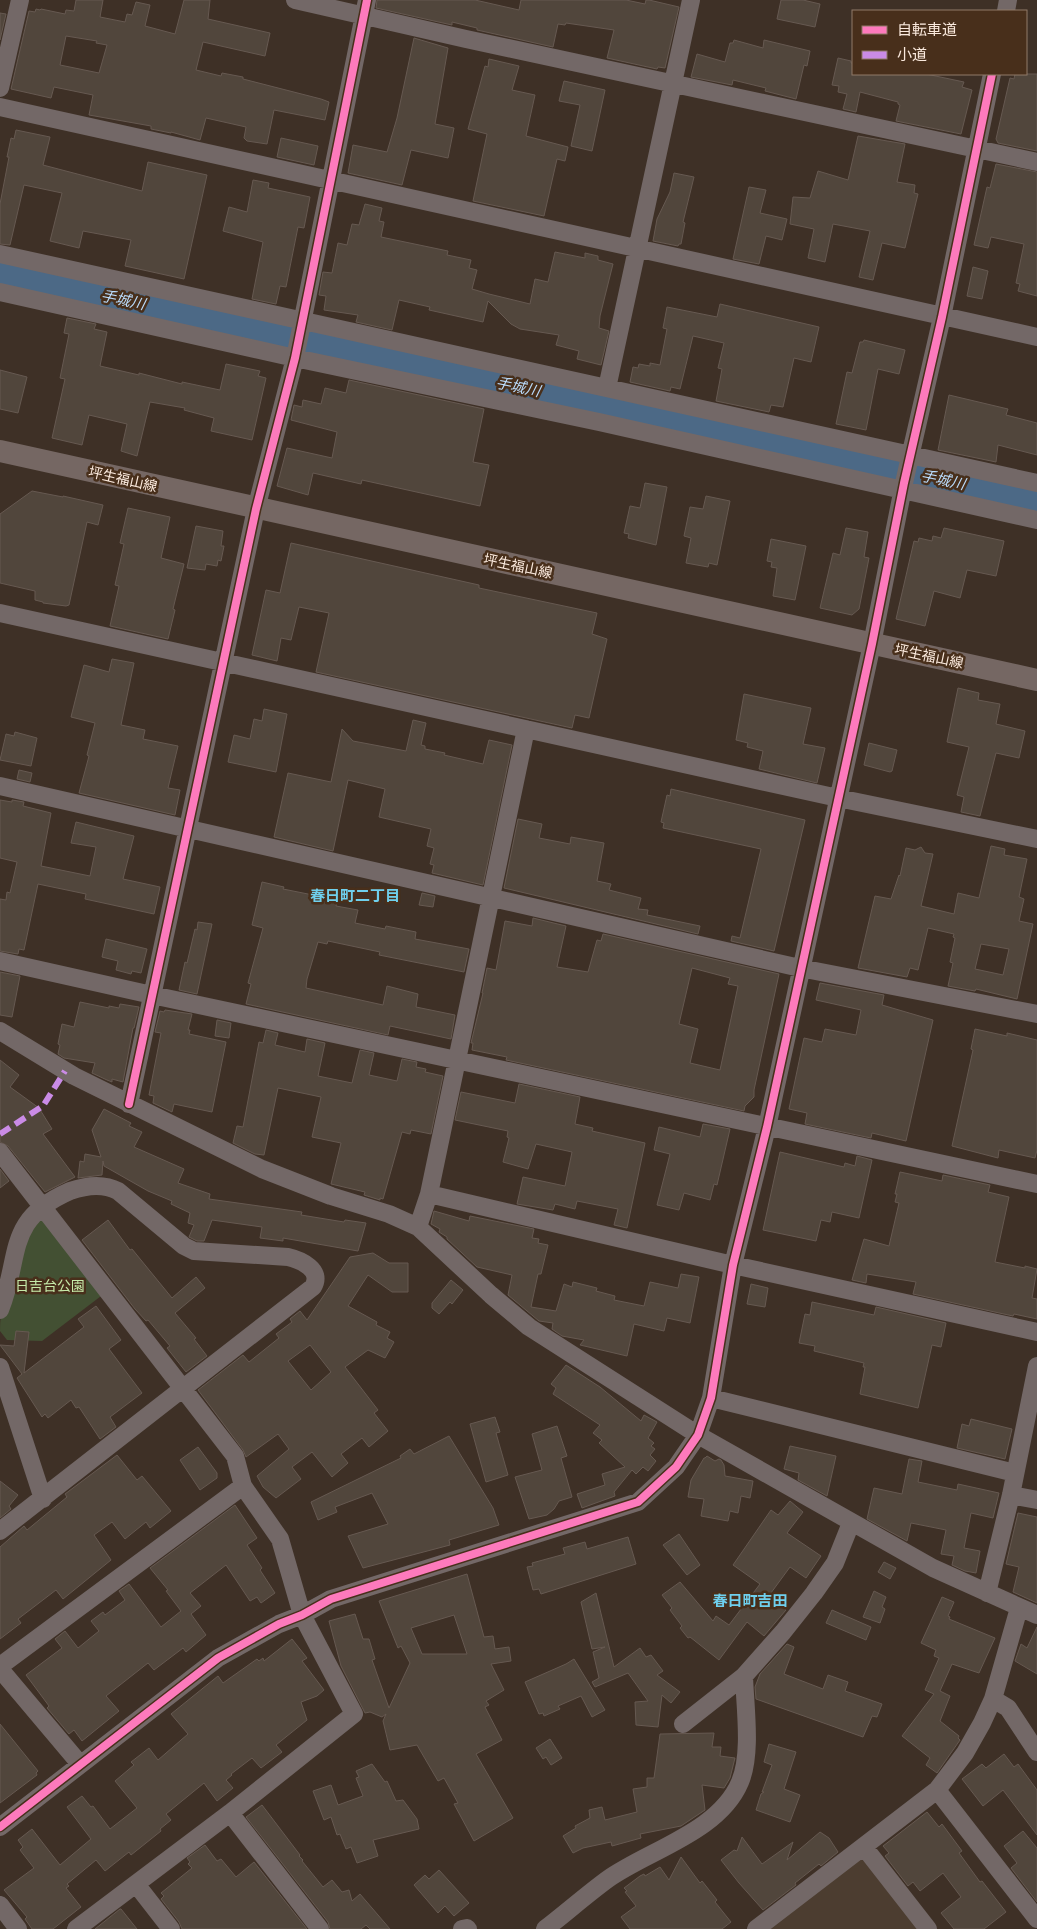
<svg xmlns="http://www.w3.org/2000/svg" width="1037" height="1929" viewBox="0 0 1037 1929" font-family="'PT Sans Narrow','Noto Sans JP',sans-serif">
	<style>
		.education { fill: #4c3d30 }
		.green { fill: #435033 }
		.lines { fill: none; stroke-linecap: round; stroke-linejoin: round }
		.river { stroke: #4c6986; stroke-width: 30 }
		.building { fill: #51463c; stroke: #665951; fill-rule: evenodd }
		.minor { stroke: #736867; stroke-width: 18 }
		.major { stroke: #756763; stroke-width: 22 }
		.quiet { stroke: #ca8be6; stroke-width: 6; stroke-dasharray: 12 6; stroke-linecap: butt }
		.cycleway-casing { stroke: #482f1b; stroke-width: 11 }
		.cycleway { stroke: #fd7abc; stroke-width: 8 }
		.labels { text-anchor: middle; stroke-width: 5; stroke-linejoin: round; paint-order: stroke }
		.street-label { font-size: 14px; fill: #fbeade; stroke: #482f1b }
		.park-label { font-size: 14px; fill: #c6eaa9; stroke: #482f1b }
		.water-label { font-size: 15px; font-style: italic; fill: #badbfb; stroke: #482f1b }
		.neighbourhood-label { font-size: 15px; font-weight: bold; fill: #6fd0ed; stroke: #482f1b }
	</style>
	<rect width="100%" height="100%" fill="#3e3026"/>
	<!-- education -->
	<path class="education" d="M859 1859 866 1861 918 1929H768Z"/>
	<!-- green -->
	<path class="green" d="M42 1211 105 1293 42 1341 7 1340 0 1331C0 1288 23 1248 42 1211Z"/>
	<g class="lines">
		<!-- river -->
		<path class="river" d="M0 273 1037 501"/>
	</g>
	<!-- building -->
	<path class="building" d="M76 0H103L100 17 125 22 127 14 132 15 136 2 150 5 145 26 175 34 184 0H210L208 19 270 33 265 56 203 42 196 70 221 76 222 73 243 77V79L321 99 329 102 325 120 274 110 267 144 247 141 244 138 246 127 206 118 200 140 171 132V133L151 129V126L89 115 93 95 54 87 51 98 11 89 29 11 35 12 36 9 40 10 41 9 65 14 66 10 74 11ZM66 36 97 41 96 43 107 45 99 73 60 65Z
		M377 0H475L519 10 521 0H626L645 4 646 0H649L679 7 665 68 658 67 657 69 607 58 614 30 566 23 565 25 558 24 553 47 477 30V28L452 22V25L376 8Z
		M781 0H803L820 4 815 27 777 19Z
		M0 13 6 14 0 40Z
		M414 38 448 48 435 124 454 128 448 158 411 150 402 185 348 173 353 145 387 152 397 118Z
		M734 40 763 48 764 40 810 51 807 66 804 65 796 99 765 91 766 88 733 80 732 85 691 77 697 54 725 62 730 43H733Z
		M838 58 851 61V63H853V74H926L964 82 962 87 972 90 961 134 896 121 900 105 898 104V102L860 92 856 112 843 109 847 94 838 92 839 86 832 85Z
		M489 59 519 66 512 90 535 95 526 136 568 147 565 161 557 159 544 216 473 201 487 134 468 129 485 66 488 67Z
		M1015 74H1037V151L998 143 996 139 1010 78 1014 79Z
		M564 81 605 90 592 151 571 146 580 105 559 101Z
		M16 130 50 137 43 165 142 191 148 162 207 175 184 279 125 266 131 240 83 231 79 248 50 241 62 193 24 185 10 245 0 244V204L9 157H7L11 138 14 139Z
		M858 136 905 144 897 182 915 185 914 193 918 194 905 248 882 243 873 280 859 277 870 231 833 224 825 262 808 258 814 229 790 224 793 197 810 198 818 171 848 180Z
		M281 138 318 146 314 165 277 157Z
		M996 164 1037 172V296L1018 291 1020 284 1016 283 1024 244 991 237 988 248 974 245 987 187 990 188Z
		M674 173 694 177 683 222 685 223 681 244H679L678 246 653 241 657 219 670 192Z
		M253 180 269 183 268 188 310 197 304 228 298 227 286 287 280 286 276 304 252 299 263 242 223 231 229 207 247 212Z
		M749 187 766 190 760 213 787 219 782 240 766 236 759 264 733 259Z
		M365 204 382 208 379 221 384 222 381 237 448 251 447 255 471 260 469 268 477 270 472 289 489 294 530 304 535 279 548 282 555 252 585 258V253L598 256V260L613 264 600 316 599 328 609 331 601 365 577 359 579 351 556 345 559 335 520 329 511 324 488 301 483 322 429 310 430 307 399 300 392 330 356 322 358 315 324 310 326 296 319 295 323 272 332 273 338 243 347 245 352 224 359 225Z
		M973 267 988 271 982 299 967 296Z
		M720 304 819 327 811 362 794 358 783 407 771 405 769 412 716 401 722 369 718 368 724 343 693 336 680 389 671 387 670 391 630 382 633 367 638 368 639 364 650 366V363L660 365 667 329 663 328 667 307 717 317Z
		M67 318 96 324 94 329 107 332 100 366 139 375V373L182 384V382L220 390 226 364 260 371 258 376 266 378 252 440 211 431 214 418 184 410 185 408 150 402 137 456 121 451 127 424 89 415 82 445 52 438 65 379 60 378 69 334 64 333Z
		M864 340 905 350 899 374 878 369 866 430 836 424 847 372 852 373 860 342H863Z
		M0 370 27 377 18 413 0 409Z
		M349 380 484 409 473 462 489 465 480 506 362 480 361 484 313 473 308 495 277 486 287 448 332 458 337 432 291 420 294 405 302 407 303 400 321 404 325 388 346 393Z
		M949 395 1008 409 1006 415 1037 423V455L998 445 996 462 938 450Z
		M645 483 667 487 656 545 628 538 629 534 624 533 630 506 640 508Z
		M32 491 63 497V496L103 505 98 525 87 522 69 605 66 606 43 603V602L35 600V591L0 583V514Z
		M706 496 730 501 717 565 709 563 708 567 686 563 691 538 684 536 690 507 703 509Z
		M128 508 170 517 161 558 184 564 173 609 175 610 168 639 110 626 119 586 115 585 124 544 120 543Z
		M196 526 223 531 221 546H224L221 561 218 560 217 566 206 564 205 570 187 568Z
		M846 528 868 532 864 557 869 558 859 609 852 615 820 608 833 553 840 555Z
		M944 528 1004 541 996 576 967 570 960 598 934 591 925 626 896 619 914 541 918 542 919 538 932 541 933 536 941 538Z
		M771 539 806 546 795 600 773 596 777 568 771 567 772 562 767 561Z
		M291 543 479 585V588L597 613 592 634 607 639 589 718 575 715 572 728 316 672 329 613 299 607 291 640 281 638 277 661 252 655 266 590 280 593Z
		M112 659 134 663 121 725 145 730 143 739 178 746 168 788 180 790 175 815 79 793 89 756 87 755 95 723 71 717 84 665 109 672Z
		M958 688 979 693 978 700 1000 704 996 724 1025 731 1019 758 996 753 980 816 961 812 964 797 957 795 969 747 947 742Z
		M744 694 811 708 803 744 825 748 817 783 759 769 763 751 747 747 748 743 736 740Z
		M264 709 287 714 276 772 228 762 234 735 250 739 254 719 262 721Z
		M413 720 426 723 421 745 425 746V749L445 753 444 755 483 764 489 740 512 745 483 885 432 873 434 865 430 864 434 848 427 846 431 829 379 817 385 789 348 780 333 851 274 837 288 773 331 782 342 729 353 741 406 751Z
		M15 732 37 738 31 766 0 760 6 734 14 736Z
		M869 743 897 750 892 771 890 772 864 765Z
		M19 770 32 773 30 782 17 779Z
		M671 789 805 820 774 951 731 941 732 936 740 938 761 849 663 828 664 823 661 822 667 795 670 796Z
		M0 800 12 802V800L24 802 23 806 51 813 41 866 90 876 96 847 71 843 76 822 134 836 123 879 160 887 154 914 85 899 86 894 38 884 24 950 19 949 18 954 0 951V899L6 900 7 892 10 893 17 862 0 858Z
		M518 819 542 824 539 838 570 844 571 837 604 843 597 881 611 884 609 890 641 898 638 909 648 910 647 915 700 926 698 934 504 888Z
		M991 846 1005 849 1004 855 1027 859 1019 897 1024 899 1019 921 1033 924 1017 999 976 989 975 991 948 986 953 963 950 962 955 938 953 937 954 934 928 928 918 970 910 968 907 977 858 968 875 896 891 899 899 875 900 876 906 848 915 850 921 847 925 853 933 854 921 906 954 914 958 893 979 898ZM981 944 1009 949 1003 975 975 969Z
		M262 882 284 887 283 889 313 895V892L338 897 336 906 358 910 355 923 385 929 386 926 416 932 415 939 469 949 464 972 379 955 380 952 328 941 327 944 318 942 307 979 306 988 383 1005 387 986 418 994 416 1007 455 1015 451 1039 390 1026 388 1035 246 1004 251 984 248 983 263 928 252 925Z
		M422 893 435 896 433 907 419 905Z
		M533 918 566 926 557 967 588 972 597 940 601 941 603 934 779 974 754 1090V1097L745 1106 744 1111 506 1060 507 1057 472 1050 473 1043H471L483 993H482L487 968 496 970 505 921 532 926ZM692 968 730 978 728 984 738 986 720 1070 690 1063 698 1029 679 1024Z
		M198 922 212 924 197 994 179 990 185 962 187 963 195 929 197 930Z
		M106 939 147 949 141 973 132 971 131 974 116 970 118 961 102 957Z
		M0 972 20 976 12 1017 0 1015Z
		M820 983 884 995 882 1005 933 1020 906 1141 872 1133 871 1138 805 1124 807 1113 789 1109 804 1038 822 1042 825 1029 856 1035 861 1010 816 1000Z
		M80 1002 109 1008V1006L119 1008 120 1004 139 1007 134 1028H133L123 1082 112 1079V1082L107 1080 92 1073 95 1063 64 1058 58 1054 60 1045 58 1044 62 1024 74 1027Z
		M165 1010 192 1014 188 1030H190L189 1034 226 1042 212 1112 174 1104 172 1112 153 1103 154 1096 149 1095 161 1033 155 1032 160 1011 164 1012Z
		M217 1020 231 1023 229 1038 215 1036Z
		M975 1029 1007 1036V1033L1037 1040V1150L1035 1158 999 1150 998 1158 952 1146 973 1050 971 1049Z
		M266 1030 278 1033 275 1045 305 1052 307 1039 325 1043 318 1076 352 1083 360 1050 374 1053 369 1075 397 1081 402 1059 417 1062 416 1067 426 1069 425 1072 443 1076 431 1134 411 1130 410 1134 402 1132 383 1199 380 1198V1200L364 1195 365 1192 331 1184 341 1143 312 1137 321 1097 278 1088 264 1155 255 1154 233 1143 237 1126 243 1127 259 1042 263 1043Z
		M0 1060 19 1075 10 1087 39 1108 52 1129 43 1134 75 1177 45 1192 8 1146 0 1142Z
		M519 1084 580 1097 575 1124 593 1128 592 1131 645 1143 627 1228 614 1225 618 1209 577 1201 575 1209 555 1204 553 1210 517 1204 523 1177 565 1186 572 1152 536 1144 528 1169 503 1162 509 1138 507 1137 508 1131 455 1120 461 1092 515 1103Z
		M104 1109 131 1123 129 1126 142 1132 134 1147 184 1169 178 1183 210 1194 209 1199 302 1212 301 1215 344 1222 345 1220 366 1223 358 1251 283 1238V1241L260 1238 262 1227 212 1220 204 1241H197L189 1237 194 1225 188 1223 190 1213 171 1204 172 1201 148 1191 104 1166 103 1161 102 1175 78 1178 80 1161 84 1162 85 1154 101 1157 92 1130Z
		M703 1124 730 1129 717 1185 714 1184 710 1200 684 1193 679 1210 657 1205 670 1154 654 1150 659 1127 700 1137Z
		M780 1152 844 1167 845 1163 855 1166 857 1156 872 1160 859 1218 832 1212 830 1222 821 1220 816 1241 763 1230Z
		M0 1169 9 1181 0 1188Z
		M900 1172 942 1181 943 1175 990 1185 988 1192 1009 1197 995 1262 1025 1268V1266L1037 1269 1032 1298 1037 1299V1319L1014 1314 1013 1316 913 1294 916 1282 867 1274 866 1283 852 1280 864 1239 889 1246 899 1203 895 1202 897 1194H895Z
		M434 1211 469 1221 470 1216 534 1229 532 1238 539 1239 538 1243 548 1245 541 1274H538L531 1307 556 1311 564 1284 572 1287 573 1282 597 1288 596 1291 615 1296 614 1300 644 1306 650 1282 678 1288 681 1274 699 1277 690 1323 667 1318 664 1331 634 1324 627 1356 580 1345 584 1340 562 1336 552 1329 553 1323 539 1321 508 1295 512 1275 477 1267 447 1239V1237L439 1232 440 1229 431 1224Z
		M108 1220 130 1250 132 1249 172 1298 196 1277 205 1288 175 1313 196 1338 194 1339 207 1356 186 1372 167 1348 170 1346 148 1320 146 1321 135 1309 82 1240Z
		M373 1253 389 1263H408V1292H392L368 1275 348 1306 377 1322 376 1325 390 1332 387 1338 394 1342 385 1358 368 1350 345 1367 378 1410 374 1413 388 1431 369 1447 362 1438 341 1454 348 1463 332 1477 312 1452 292 1467 301 1479 276 1498 263 1487 257 1476 289 1449 278 1434 246 1457 243 1450 198 1390 243 1355 249 1362 279 1338 276 1334 292 1322 290 1319 300 1311 307 1320 350 1257ZM310 1345 331 1372 311 1390 288 1361Z
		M451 1280 463 1290 452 1304 450 1302 439 1314 432 1308V1303Z
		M751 1284 768 1288 765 1307 747 1304Z
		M812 1302 874 1315 876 1307 946 1323 941 1347 932 1345 918 1408 860 1394 865 1367H863L864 1363 814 1351 815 1346 799 1343 805 1314 810 1315Z
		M96 1306 121 1340 109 1349 142 1393 110 1417 116 1427 100 1439 79 1407 76 1408 71 1400 48 1418 45 1414 42 1417 17 1378 22 1374 0 1345 14 1346 16 1331 29 1332 24 1373 84 1327 78 1319Z
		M566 1365 600 1387 641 1421 644 1415 657 1422 648 1438 654 1443 651 1446 655 1449 650 1455 656 1461 648 1471 643 1467 636 1474 632 1470 614 1492 615 1496 582 1508 577 1494 605 1485 602 1474 625 1467 599 1443 602 1440 593 1433 600 1425 553 1394 556 1388 551 1384Z
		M495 1417 500 1432 496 1433 508 1475 486 1482 470 1424Z
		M971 1419 1012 1429 1005 1459 957 1448 962 1424 969 1426Z
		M557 1426 567 1456 561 1458 572 1497 559 1501 554 1509 547 1515 529 1519 515 1477 542 1470 532 1434Z
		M449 1436 493 1508 499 1525 449 1540 450 1545 363 1568 348 1536 388 1524 372 1493 335 1507 337 1512 318 1520 311 1502 401 1458 400 1456 410 1449 414 1454Z
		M790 1446 836 1456 827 1496 798 1480 799 1473 784 1469Z
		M198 1447 217 1473V1478L200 1490 180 1460Z
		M117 1455 137 1480 142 1476 171 1511 150 1528 146 1522 125 1539 112 1522 94 1535 111 1560 63 1599 56 1590 18 1619 21 1623 0 1639V1547L24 1526 27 1530 67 1497 65 1494Z
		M707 1456 715 1461 719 1459 721 1460 724 1465 725 1476 753 1481 750 1498 741 1496 738 1513 730 1511 728 1521 701 1516 704 1499 688 1497 691 1480 704 1458H705Z
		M909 1459 922 1461 918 1482 957 1490 958 1484 999 1493 993 1518 971 1513 964 1548 980 1551 976 1573 965 1571 952 1565 954 1556 941 1554 946 1530 911 1523 907 1541 867 1519 874 1488 902 1494Z
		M0 1481 18 1495 9 1506 11 1509 0 1518Z
		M790 1501 803 1512 787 1533 821 1556 806 1578 790 1567 768 1597 786 1610 764 1636 747 1622 719 1660 690 1637 688 1638 680 1628 682 1626 670 1610 672 1608 662 1595 680 1582 713 1621 716 1616 729 1625 760 1584 733 1565 771 1510 778 1515Z
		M235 1505 257 1538 247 1545 262 1568 260 1570 275 1593 261 1603 257 1597 250 1601 226 1565 190 1593 201 1606 191 1614 206 1635 186 1652 183 1648 154 1670 148 1663 106 1696 119 1711 82 1741 74 1730 69 1734 47 1708 49 1706 26 1675 62 1648 55 1639 65 1631 78 1648 99 1631 91 1621 103 1612 105 1615 125 1600 119 1591 129 1584 161 1627 181 1611 166 1591 168 1590 150 1568Z
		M1018 1513 1037 1517V1603L1013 1592 1019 1567 1006 1564Z
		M679 1534 700 1565 687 1575 663 1545Z
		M628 1537 636 1564 541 1594 539 1589 533 1590 527 1567 533 1566 532 1563 565 1554 563 1548 585 1542 587 1549Z
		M884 1562 896 1568 890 1579 878 1572Z
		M467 1574 484 1637 493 1636 495 1649 509 1647 511 1661 491 1664 504 1690 486 1701 489 1705 485 1707 502 1740 476 1754 513 1818 474 1841 454 1804 458 1803 444 1778 438 1781 417 1745 390 1750 383 1721 386 1714 382 1717 370 1712 365 1713 341 1666 329 1621 355 1614 363 1639H369L375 1659 372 1660 389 1708 410 1663 401 1646 398 1648 379 1601ZM454 1615 467 1654H422L411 1628Z
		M874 1591 886 1597 882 1607 885 1609 880 1623 863 1617Z
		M596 1593 614 1667 640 1648 646 1657 651 1655 663 1671 657 1675 680 1692 671 1703 662 1695 658 1727 636 1725 635 1702 648 1701 628 1673 595 1687 592 1682 599 1678 593 1652 605 1647 592 1649 581 1602Z
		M942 1597 954 1602 948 1616 950 1617 949 1619 995 1638 979 1673 952 1664 940 1691 950 1696 940 1721 959 1736 958 1738 960 1740 937 1773 926 1765 930 1758 902 1736 934 1694 925 1690 939 1658 934 1656 936 1650 921 1643Z
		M832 1610 871 1627 866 1640 826 1623Z
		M1037 1627V1674L1015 1661 1021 1644 1027 1648Z
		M292 1639 307 1658 302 1661 324 1690 317 1696 301 1702 307 1720 276 1745 282 1752 261 1768 252 1758 231 1774 232 1775 226 1780 233 1788 217 1801 204 1783 166 1814 171 1820 160 1829 161 1831 131 1855 129 1852 105 1871 96 1860 67 1884 69 1886 66 1888 81 1907 53 1929H32L25 1919 27 1917 4 1890 34 1868 20 1850 23 1847 18 1840 32 1829 60 1865 91 1839 67 1807 82 1796 91 1807 93 1806 110 1829 137 1808 115 1781 134 1765 131 1762 149 1748 158 1760 188 1734 171 1714 218 1676 223 1683 257 1659 259 1661 263 1658 264 1661Z
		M787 1644 794 1647 784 1674 823 1689 828 1675 848 1682 845 1691 882 1704 877 1717 872 1716 863 1737 756 1699 755 1687 760 1674Z
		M574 1659 605 1710 592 1717 581 1696 558 1706 560 1709 544 1716 543 1713 539 1714 525 1682 566 1664Z
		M0 1724 38 1771 36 1773 37 1775 0 1803Z
		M714 1733 712 1747H721L720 1756 735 1758 730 1778 724 1788 702 1785 705 1810 681 1826 640 1834 641 1838 612 1846 611 1842 583 1848 573 1853 563 1836 576 1828 575 1826 590 1818 589 1810 602 1807 605 1820 637 1812 633 1789 647 1787V1778H654L660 1734Z
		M550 1739 562 1758 551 1765 546 1757 543 1759 536 1748Z
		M769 1744 796 1752 784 1789 800 1795 790 1822 756 1810 761 1794 764 1792H762L772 1765 764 1762Z
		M1004 1754 1014 1767 1018 1764 1037 1790V1835L1003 1790 983 1806 962 1779 982 1764 986 1768Z
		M372 1764 385 1782 387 1781 396 1801 403 1800 417 1819 419 1829 373 1840 378 1856 357 1863 351 1847 346 1849 340 1834 337 1835 331 1817 324 1820 313 1791 331 1785 338 1805 363 1796 356 1778 359 1777 356 1771Z
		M262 1805 300 1855 299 1856 303 1860 302 1861 323 1887 332 1880 342 1892 349 1890 352 1901 360 1894 390 1929H370L366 1925 361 1929H330L328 1922 246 1817Z
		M927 1812 939 1827 942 1824 962 1851 959 1853 980 1882 982 1881 1006 1912 984 1929H954L941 1913 961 1897 943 1873 920 1891 913 1882 908 1886 885 1856 889 1853 883 1846Z
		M1023 1831 1037 1848V1902L1011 1868 1017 1863 1004 1846Z
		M820 1832 829 1838 838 1852 821 1866 819 1864 795 1883 796 1885 763 1910 739 1883 721 1860 734 1850 737 1851 742 1837 762 1864 793 1842 787 1860Z
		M205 1845 217 1861 221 1859 236 1877 254 1862 307 1929H182L179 1922 161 1899 164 1896 161 1893 192 1868 188 1864 190 1862 187 1858Z
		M681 1857 700 1883 702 1881 717 1900 715 1902 731 1922 722 1929H630L621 1917 636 1906 625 1892 627 1891 624 1888 640 1876 644 1874 645 1876 660 1867 669 1880Z
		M439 1870 469 1903 454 1916 445 1906 438 1913 414 1885 425 1875 429 1879Z
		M121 1909 137 1929H95L120 1909Z"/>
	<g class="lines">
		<!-- minor -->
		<path class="minor" d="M295 0 466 39 1037 162
			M1006 11 1008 0
			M0 88 20 0
			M0 107 1037 337
			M0 254 1037 483
			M0 292 295 358 599 422 1037 520
			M607 388 691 0
			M0 613 838 798 1037 839
			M0 786 800 968 1037 1014
			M0 961 152 995 1037 1184
			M0 1031 74 1076 262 1169 331 1196 389 1214 418 1227 429 1194 526 729
			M129 1104 256 509 295 358 367 0
			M0 1152 235 1456 243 1486 280 1539 302 1615 354 1714 230 1813 76 1929
			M429 1194 733 1265 1037 1332
			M418 1227 491 1295 529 1327 698 1435 933 1568 1037 1615
			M0 1310C22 1255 4 1220 70 1191 87 1185 103 1183 118 1191L184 1246 194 1251 288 1257C301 1260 323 1270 313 1287L0 1531
			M0 1367 43 1499
			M711 1398 1015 1473
			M1011 1495 1037 1500
			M987 1593 1011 1495 1037 1366
			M0 1666 243 1486
			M0 1669 80 1764
			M993 1699 1008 1708 1037 1752
			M683 1724 744 1676 783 1632 814 1593 835 1563 851 1523
			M937 1790 1037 1919
			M230 1813 320 1929
			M0 1827 218 1658 279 1624 302 1615 331 1599 638 1502 676 1467 698 1435 711 1398 733 1265 767 1127 872 644 904 483 942 317 992 74
			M864 1847 928 1929
			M136 1884 171 1929
			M0 1905 18 1929
			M462 1929 467 1928 468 1929
			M545 1929C566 1913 586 1895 608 1879 649 1850 719 1832 740 1782 752 1754 745 1707 744 1676
			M756 1929 937 1790 965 1753 982 1723 993 1699 1019 1608"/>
		<!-- major -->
		<path class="major" d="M0 451 1037 680"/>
		<!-- quiet -->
		<path class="quiet" d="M0 1134 43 1106 65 1071"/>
		<!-- cycleway casing -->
		<g class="cycleway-casing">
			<path id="cycleway" d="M129 1104 256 509 295 358 367 0
				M0 1827 218 1658 279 1624 302 1615 331 1599 638 1502 676 1467 698 1435 711 1398 733 1265 767 1127 872 644 904 483 942 317 992 74"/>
		</g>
		<!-- cycleway -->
		<use href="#cycleway" class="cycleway"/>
	</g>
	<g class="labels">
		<!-- street labels -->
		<g class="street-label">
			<text transform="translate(123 479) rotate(13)" y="5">坪生福山線</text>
			<text transform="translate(518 566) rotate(12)" y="5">坪生福山線</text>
			<text transform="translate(929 656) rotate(12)" y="5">坪生福山線</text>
		</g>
		<!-- park labels -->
		<g class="park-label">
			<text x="50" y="1291">日吉台公園</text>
		</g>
		<!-- water labels -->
		<g class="water-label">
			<text transform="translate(123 300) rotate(12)" y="5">手城川</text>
			<text transform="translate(518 387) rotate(12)" y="5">手城川</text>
			<text transform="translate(943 480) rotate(12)" y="5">手城川</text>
		</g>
		<!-- neighbourhood labels -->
		<g class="neighbourhood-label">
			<text x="355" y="901">春日町二丁目</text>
			<text x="750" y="1606">春日町吉田</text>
		</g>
	</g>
	<!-- legend -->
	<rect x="852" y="10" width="175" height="65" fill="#482f1b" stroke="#907a69"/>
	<rect x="862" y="26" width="25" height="8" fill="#fd7abc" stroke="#907a69"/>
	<text x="897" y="35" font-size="15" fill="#fbeade">自転車道</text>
	<rect x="862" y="51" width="25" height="8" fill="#ca8be6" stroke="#907a69"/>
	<text x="897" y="60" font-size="15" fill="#fbeade">小道</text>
</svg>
